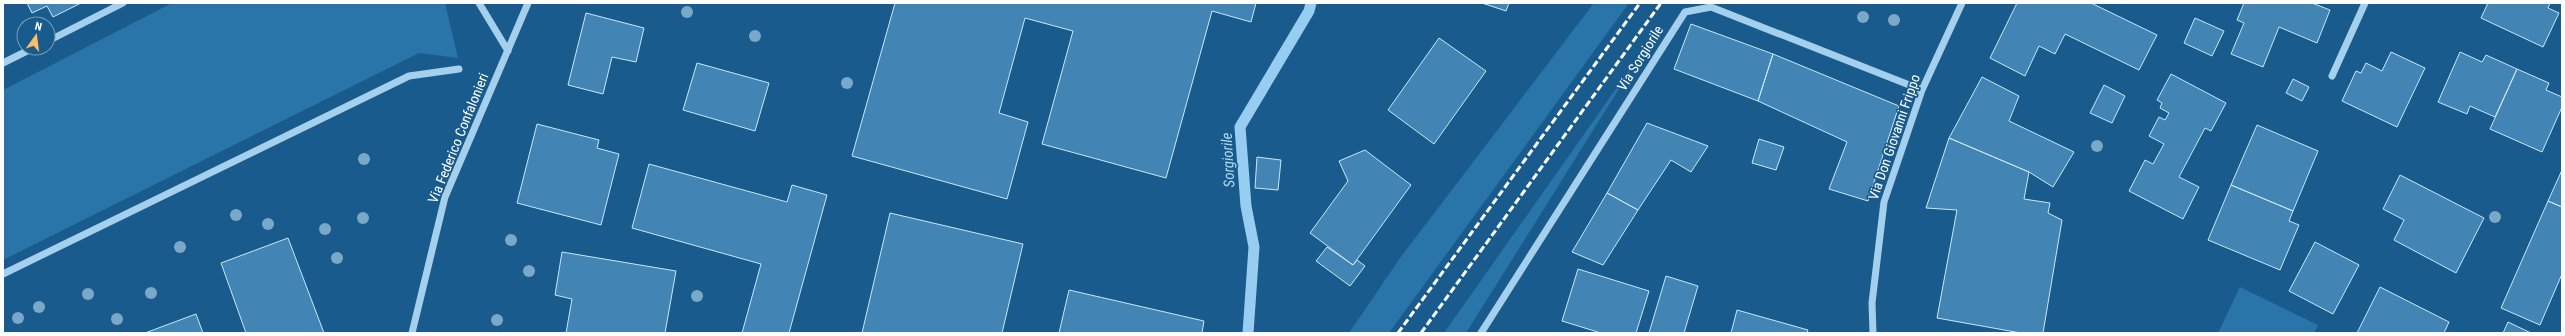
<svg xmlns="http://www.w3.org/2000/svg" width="2565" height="336" viewBox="0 0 2565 336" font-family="'Roboto Condensed',sans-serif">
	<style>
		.green { fill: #2974a8 }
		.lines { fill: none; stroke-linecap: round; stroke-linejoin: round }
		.stream { stroke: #97cdf0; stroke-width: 11 }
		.building { fill: #4285b4; stroke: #cae7fa }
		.minor { stroke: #a4d0ee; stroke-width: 7 }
		.rail { stroke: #fff; stroke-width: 3; stroke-dasharray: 7 3; stroke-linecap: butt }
		.tree { fill: #7aa8c8 }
		.labels { text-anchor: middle; stroke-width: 3.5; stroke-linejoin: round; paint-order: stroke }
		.street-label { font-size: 14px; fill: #fff; stroke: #195b8c }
		.water-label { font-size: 15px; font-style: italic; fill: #b0d9f5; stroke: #195b8c }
	</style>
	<rect width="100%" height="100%" fill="#195b8c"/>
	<!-- green -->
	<path class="green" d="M172 3H445L458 58 419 53 3 260V90Z
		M1594 3H1629L1389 333H1349L1400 258Z
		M1644 49 1466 333H1444Z
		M2240 287 2318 325 2314 333H2218Z"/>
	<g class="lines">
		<!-- stream -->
		<path class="stream" d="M1248 333 1254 247 1246 206 1240 127 1309 11 1311 3"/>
	</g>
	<!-- building -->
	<path class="building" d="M27 3H81L53 17 47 6 32 13Z
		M895 3H1256L1251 22 1212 11 1166 178 1042 144 1073 31 1025 18 999 113 1028 122 1007 199 852 156Z
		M1482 3H1509L1506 11Z
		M2017 3H2091L2157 35 2139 70 2065 34 2055 54 2039 46 2025 76 1990 58Z
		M2244 3H2312L2330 10 2317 43 2279 27 2263 67 2231 54 2244 23 2237 20Z
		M2488 3H2550L2548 8 2559 13 2543 47 2481 18Z
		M586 13 644 28 636 62 612 57 603 94 568 85Z
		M2195 18 2224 31 2212 56 2184 43Z
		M1691 24 1773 54 1758 101 1674 69Z
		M1439 38 1486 71 1434 144 1388 110Z
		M2391 52 2425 68 2397 127 2342 101 2356 71 2361 73 2366 63 2382 71Z
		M2460 52 2482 62 2486 55 2517 69 2495 117 2470 106 2467 114 2438 102Z
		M1773 54 1899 106 1868 201 1829 189 1847 142 1758 101Z
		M697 63 769 83 755 131 683 110Z
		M2517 69 2549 83 2546 90 2562 97V107L2542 152 2490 129Z
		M2171 74 2226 103 2211 131 2205 128 2179 177 2199 187 2183 219 2129 191 2145 160 2153 164 2164 144 2149 136 2159 117 2165 120 2169 113 2160 108 2162 103 2157 100Z
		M1982 77 2019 96 2009 121 2074 152 2053 187 2029 172 1949 138Z
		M2293 79 2309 87 2302 101 2286 93Z
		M2104 85 2125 96 2112 123 2090 113Z
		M1647 123 1708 146 1691 172 1671 160 1638 210 1607 193Z
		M537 124 599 140 597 148 619 154 601 225 517 203Z
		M2257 125 2318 151 2293 211 2231 185Z
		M1949 138 2029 172 2024 199 2050 203 2048 213 2062 220 2043 333H2021L1937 318 1957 210 1926 208Z
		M1759 139 1784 147 1776 170 1752 163Z
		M1365 150 1411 185 1353 265 1310 233 1348 181 1339 161Z
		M1257 157 1281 160 1278 190 1255 188Z
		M649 164 787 202 792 185 827 195 789 333H742L761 264 632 228Z
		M2562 170V207L2548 201Z
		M2400 175 2484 218 2456 273 2394 240 2404 220 2383 209Z
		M2231 185 2293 211 2289 221 2299 225 2280 270 2208 240Z
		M1607 193 1638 210 1603 265 1572 252Z
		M2548 201 2562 207V274L2540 325 2501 308Z
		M890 213 1023 244 1002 333H862Z
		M288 238 324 333H246L221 263Z
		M2315 242 2359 265 2333 314 2289 291Z
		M1327 247 1353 265 1357 260 1365 266 1350 286 1316 261Z
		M562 252 676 271 665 333H566L572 299 555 295Z
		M1578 269 1649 291 1636 333H1601L1562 321Z
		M1666 276 1698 286 1684 333H1649Z
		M2380 287 2449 322 2444 333H2357Z
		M1069 290 1204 321 1202 333H1059Z
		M1737 310 1808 330 1807 333H1731Z
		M196 314 203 333H145Z
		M2508 322 2531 333H2503Z"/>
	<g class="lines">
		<!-- minor -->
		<path class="minor" d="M479 3 508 51
			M48 41 123 3
			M3 63 33 48
			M2332 76 2365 3
			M3 274 409 76 459 69
			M412 333 445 197 528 3
			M1481 333 1685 12 1711 7 1922 90
			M1873 333 1872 303 1884 202 1922 90 1962 3"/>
		<!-- rail -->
		<path class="rail" d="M1398 333 1640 3
			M1421 333 1661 3"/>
	</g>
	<!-- trees -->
	<g class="tree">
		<circle cx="687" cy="12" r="6"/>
		<circle cx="1863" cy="17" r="6"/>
		<circle cx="1894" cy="20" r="6"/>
		<circle cx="755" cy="36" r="6"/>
		<circle cx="847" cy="83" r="6"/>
		<circle cx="2097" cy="146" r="6"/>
		<circle cx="364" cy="159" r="6"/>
		<circle cx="236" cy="215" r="6"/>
		<circle cx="2495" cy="217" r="6"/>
		<circle cx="363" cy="218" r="6"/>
		<circle cx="268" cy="224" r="6"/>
		<circle cx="325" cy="229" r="6"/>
		<circle cx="511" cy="240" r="6"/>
		<circle cx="180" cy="247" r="6"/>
		<circle cx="337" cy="258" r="6"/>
		<circle cx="529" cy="271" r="6"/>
		<circle cx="151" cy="293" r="6"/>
		<circle cx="88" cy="294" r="6"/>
		<circle cx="697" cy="296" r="6"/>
		<circle cx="39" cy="307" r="6"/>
		<circle cx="18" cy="318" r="6"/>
		<circle cx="117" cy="319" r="6"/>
		<circle cx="497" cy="320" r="6"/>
	</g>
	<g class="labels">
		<!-- street labels -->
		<g class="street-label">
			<text transform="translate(1640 58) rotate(-58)" y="5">Via Sorgiorile</text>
			<text transform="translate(1894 137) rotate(-71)" y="5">Via Don Giovanni Frippo</text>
			<text transform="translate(458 138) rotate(-68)" y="5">Via Federico Confalonieri</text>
		</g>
		<!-- water labels -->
		<g class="water-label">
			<text transform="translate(1228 160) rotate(-93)" y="5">Sorgiorile</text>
		</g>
	</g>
	<!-- border -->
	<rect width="2565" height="336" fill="none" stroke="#ffffff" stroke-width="8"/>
	<!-- north arrow -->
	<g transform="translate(36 36) rotate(14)"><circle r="19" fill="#195b8c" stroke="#759dba"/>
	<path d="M0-3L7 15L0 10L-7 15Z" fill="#ffbc61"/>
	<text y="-6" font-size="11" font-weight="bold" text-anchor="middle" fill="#ffffff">N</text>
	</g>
</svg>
